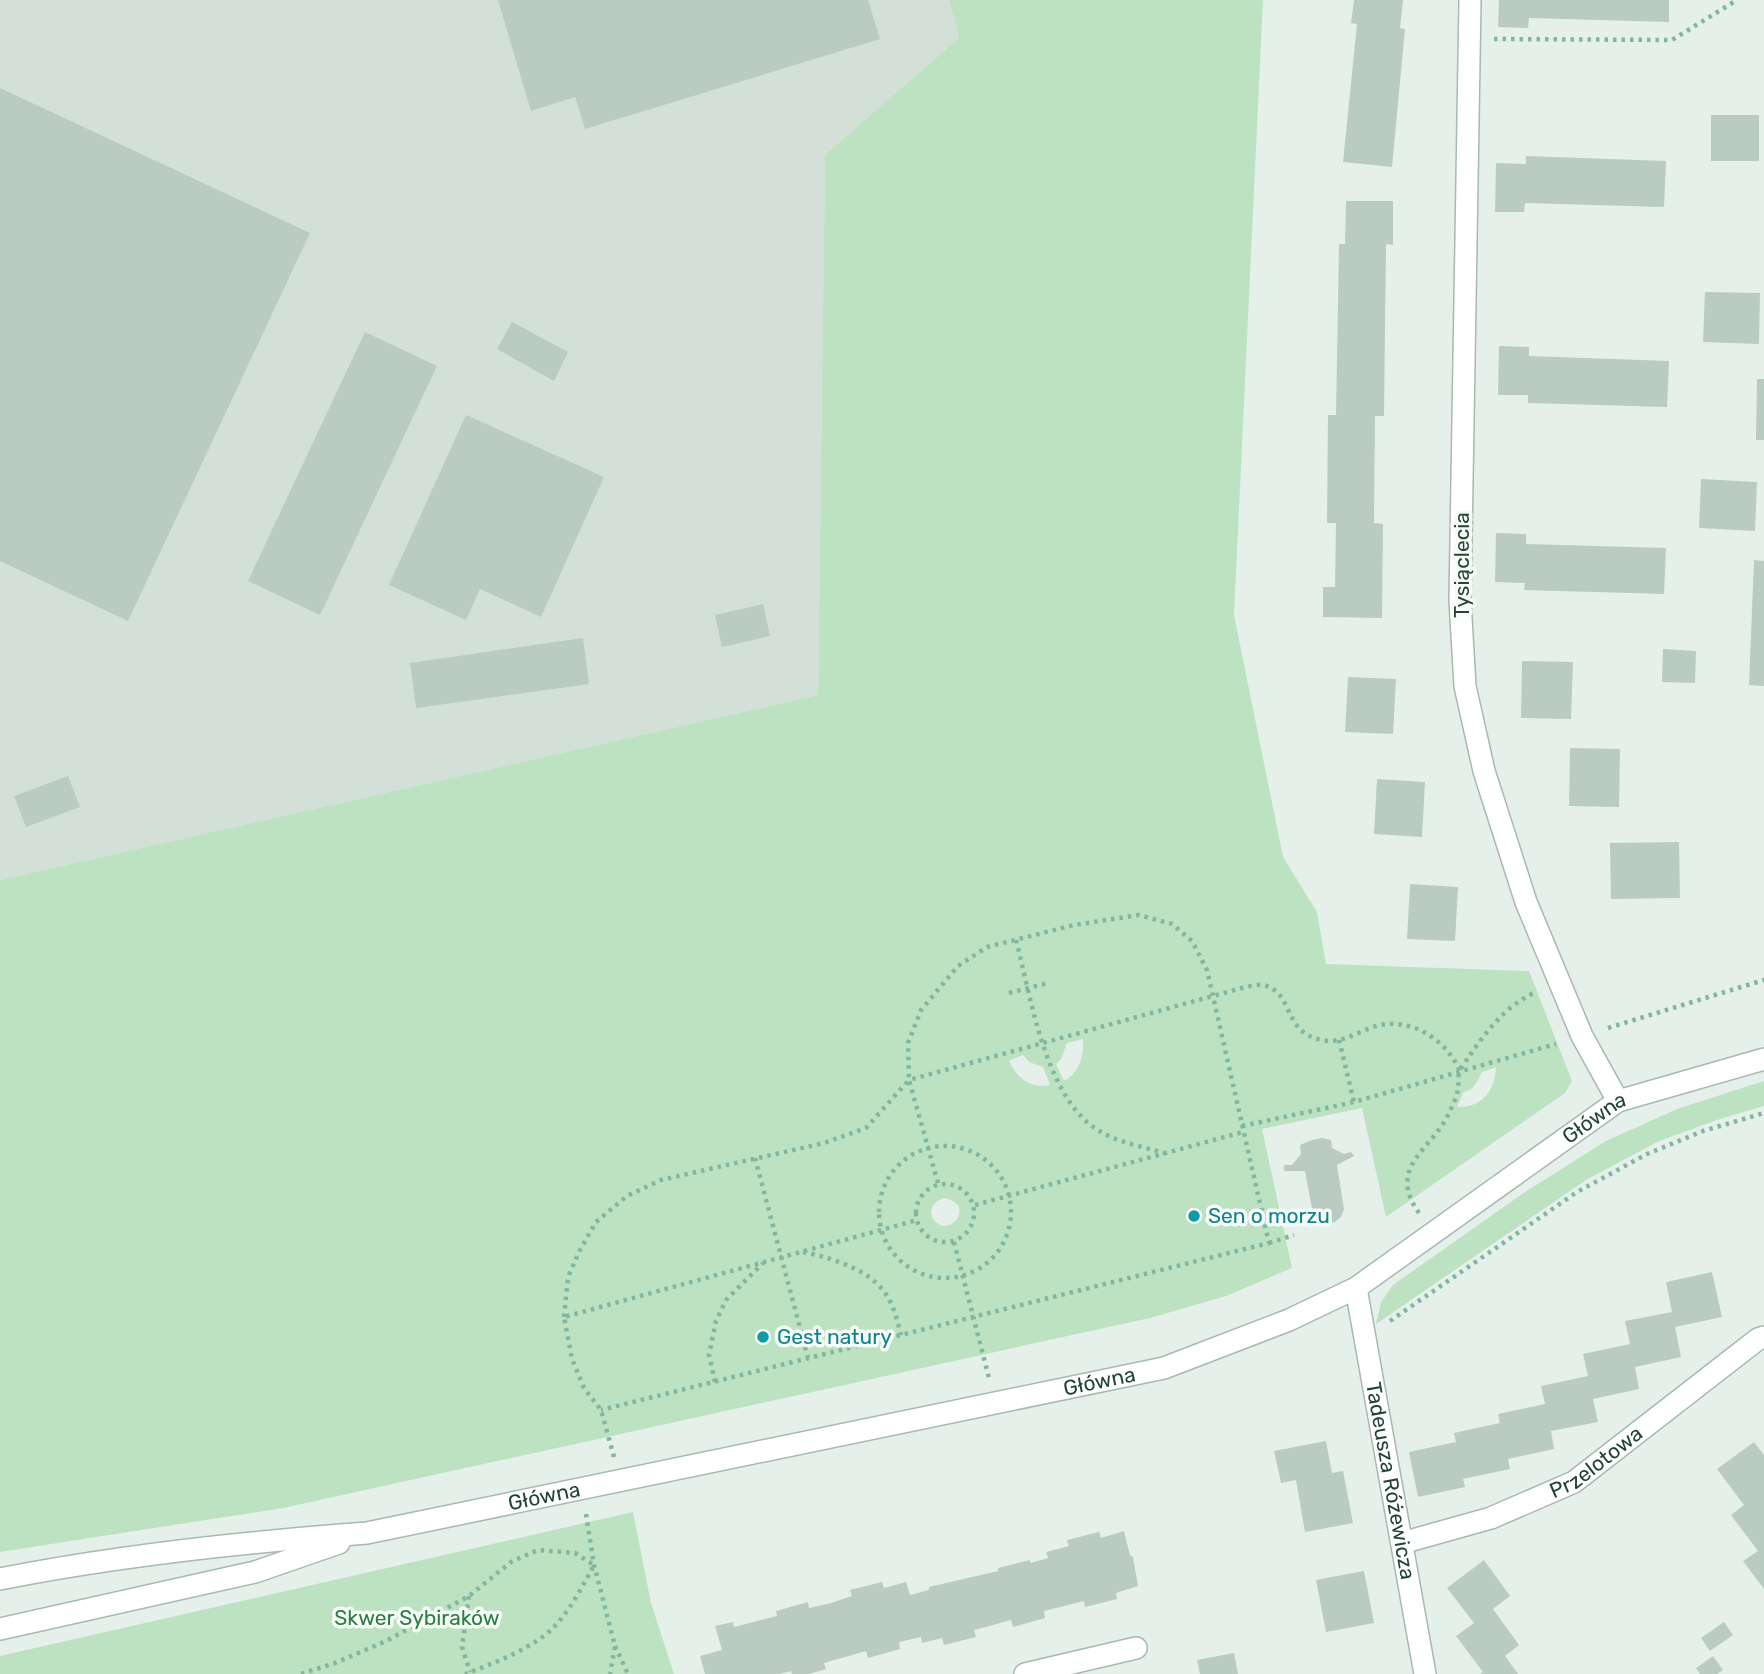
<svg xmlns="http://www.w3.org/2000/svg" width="1764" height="1674" viewBox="0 0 1764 1674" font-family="Rubik,sans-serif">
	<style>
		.built { fill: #d3e0d8 }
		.green { fill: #bde2c2; fill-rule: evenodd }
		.building { fill: #bacbc2 }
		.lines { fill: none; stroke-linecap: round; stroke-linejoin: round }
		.minor-casing { stroke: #a7b9b1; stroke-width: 24 }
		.path { stroke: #83b6a0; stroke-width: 4.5; stroke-dasharray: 3.5 5; stroke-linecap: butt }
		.minor { stroke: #fff; stroke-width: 21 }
		.culture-dot { fill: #0f9aa8; stroke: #f7fbf8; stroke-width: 2.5 }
		.labels { text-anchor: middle; stroke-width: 7; stroke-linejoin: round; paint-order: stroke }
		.street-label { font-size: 21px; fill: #224437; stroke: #f7fbf8 }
		.culture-label { font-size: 21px; fill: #0d838f; stroke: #f7fbf8; text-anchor: start }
		.park-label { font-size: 21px; fill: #287f3f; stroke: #f7fbf8 }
	</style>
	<rect width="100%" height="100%" fill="#e5f0ea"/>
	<!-- built -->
	<path class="built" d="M0 0H949L959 38 825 156 818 695 0 880Z"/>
	<!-- green -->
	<path class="green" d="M949 0H1263L1234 615 1283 857 1317 912 1326 964 1529 971 1572 1081 1565 1093 1386 1217 1362 1108 1262 1129 1292 1268 1226 1296 1150 1318 283 1508 0 1552V880L818 695 825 155 959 38ZM1083 1039C1084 1057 1080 1072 1064 1081L1056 1064 1061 1059 1067 1043ZM1023 1055 1029 1062 1043 1067 1050 1085C1031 1090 1016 1076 1009 1061ZM1496 1067C1495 1091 1482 1108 1457 1107L1463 1093C1476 1088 1476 1083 1482 1072ZM943 1198C978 1203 949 1240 934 1220 927 1210 934 1202 943 1198Z
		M1764 1081V1106L1720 1119 1659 1141 1586 1180 1376 1324 1381 1302 1393 1285 1525 1192 1606 1141 1677 1109Z
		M633 1512 651 1603 674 1674H0V1656Z"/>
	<!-- building -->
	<path class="building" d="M498 0H868L880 39 585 129 575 97 531 111Z
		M1354 0H1403L1400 28 1405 29 1392 167 1343 162 1357 24 1351 23Z
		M1499 0H1669V22L1529 18 1528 28 1498 27Z
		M0 88 310 233 128 621 0 561Z
		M1711 115H1759V161H1711Z
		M1526 156 1666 161 1664 207 1525 203 1524 212H1495L1496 163 1526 164Z
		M1346 201H1393V245L1386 244 1384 416H1375L1374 523 1383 524 1382 618 1323 617V587H1335L1336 523H1327L1328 415H1336L1339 244H1345Z
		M1705 292 1760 293 1759 344 1703 342Z
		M512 322 568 352 554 381 497 349Z
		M365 332 437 366 320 615 248 581Z
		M1499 346 1529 347V356L1669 361 1667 407 1528 403V395H1498Z
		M1757 379H1764V440H1756Z
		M466 415 604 477 541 617 480 589 466 620 389 585Z
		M1701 479 1757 482 1755 531 1699 528Z
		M1496 533 1526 534V544L1666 548 1664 594 1524 590 1525 583 1495 582Z
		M1754 560 1764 561V686L1749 685Z
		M763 604 770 636 722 647 715 615Z
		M583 638 589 684 416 708 410 663Z
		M1663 649 1696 651 1695 683 1662 682Z
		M1522 661 1573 662 1571 719 1521 718Z
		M1348 677 1396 679 1393 734 1345 732Z
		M1570 748 1620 749 1619 807 1569 806Z
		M68 776 80 807 26 827 14 796Z
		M1377 779 1425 782 1422 837 1374 834Z
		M1679 842 1680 898 1611 899 1610 843Z
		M1410 884 1458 887 1455 941 1407 939Z
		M1322 1138 1331 1140 1332 1148 1344 1154 1351 1152 1354 1156 1337 1165 1344 1209 1341 1217 1335 1222 1328 1223 1318 1220 1313 1214 1305 1171H1284V1165H1292L1301 1154 1300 1145 1312 1140Z
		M1712 1272 1722 1317 1675 1327 1681 1357 1635 1367 1639 1389 1593 1399 1598 1422 1551 1431 1554 1449 1508 1459 1510 1469 1463 1479 1465 1487 1418 1497 1409 1452 1456 1442 1454 1433 1500 1423 1498 1414 1545 1404 1541 1386 1588 1376 1583 1354 1630 1344 1625 1321 1672 1312 1666 1282Z
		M1326 1441 1332 1473 1343 1471 1353 1523 1305 1532 1296 1480 1281 1483 1274 1451Z
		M1754 1442 1764 1455V1589L1743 1561 1758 1551 1731 1515 1744 1505 1717 1469Z
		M1124 1531 1130 1555 1133 1557 1138 1586 1116 1593 1117 1599 1085 1607 1084 1601 1044 1611 1045 1618 1013 1627 1011 1620 993 1625 974 1630 976 1637 944 1645 942 1638 922 1643 921 1637 899 1642 900 1649 868 1658 866 1651 824 1663 826 1669 809 1674H792L791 1671 779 1674H705L700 1656 722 1650 715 1626 733 1622 734 1627 777 1616 776 1611 808 1602 809 1608 831 1603 852 1596 850 1590 882 1582 884 1588 906 1582 910 1595 929 1590V1587L998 1571V1568L1030 1560V1563L1048 1558 1046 1552 1069 1546 1067 1540 1099 1532 1101 1538Z
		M1484 1560 1510 1596 1493 1609 1519 1645 1505 1656 1518 1674H1480L1483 1672 1456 1636 1474 1623 1447 1588Z
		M1364 1571 1374 1623 1326 1632 1316 1580Z
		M1724 1622 1733 1635 1710 1651 1701 1638Z
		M1234 1653 1238 1674H1200L1197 1660Z
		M1713 1656 1723 1670 1717 1674H1700L1696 1668Z"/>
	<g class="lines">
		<!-- minor casing -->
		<g class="minor-casing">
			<g id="minor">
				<path d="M1470 0 1460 601 1465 686 1484 771 1526 902 1582 1036 1618 1101"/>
				<path id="s1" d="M1356 1288 1425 1674"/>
				<path id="s2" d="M1402 1543 1491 1518 1574 1482 1758 1339 1764 1337"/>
				<path id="s3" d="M0 1579C121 1555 244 1542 367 1533L1164 1368 1289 1320 1356 1288 1618 1101 1764 1059"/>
				<path d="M0 1629 255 1572 339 1543"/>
				<path d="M1025 1674 1136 1648"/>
			</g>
		</g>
		<!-- path -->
		<path class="path" d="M1494 39 1672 40 1737 0
			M1016 940C1031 997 1046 1104 1103 1133 1121 1143 1144 1147 1164 1153
			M1009 993 1048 983
			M1608 1028 1764 980
			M1339 1040 1354 1102
			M1242 1126 1354 1102 1556 1044
			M879 1212a66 66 0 1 1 132 0a66 66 0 1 1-132 0Z
			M755 1158 808 1358
			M938 1183 909 1080 1242 988C1248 987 1256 984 1263 985 1294 991 1282 1033 1322 1040 1340 1044 1356 1033 1373 1027 1409 1015 1446 1039 1460 1071
			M916 1213a29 29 0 1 1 58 0a29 29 0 1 1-58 0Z
			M975 1205 1243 1132
			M1419 1213C1386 1167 1432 1149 1448 1115 1452 1107 1456 1098 1458 1090 1459 1084 1458 1079 1459 1073 1461 1067 1467 1060 1470 1055 1488 1029 1507 1005 1536 992
			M954 1242 989 1378
			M1269 1243 1294 1235
			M803 1252C828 1257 865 1268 882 1289 893 1302 897 1319 901 1335
			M564 1317 568 1277 580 1250 596 1222 627 1196 661 1180 824 1143 866 1128 909 1080 908 1043 921 1010 958 966 987 947 1074 925 1139 915 1172 924 1192 941 1207 970 1269 1243 601 1410
			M1390 1321 1577 1192 1647 1154 1703 1131 1764 1113
			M715 1382 709 1355 716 1321 726 1300 763 1263
			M614 1457 601 1410 584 1388 572 1359 564 1317 917 1220
			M586 1514 594 1565 615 1646 610 1674
			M469 1596 462 1647 470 1672
			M615 1646 628 1674
			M301 1674 335 1663 386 1641 469 1596 511 1562 538 1550 575 1553 594 1565C582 1587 570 1611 552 1629 531 1649 492 1664 465 1674"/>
		<!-- minor -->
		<use href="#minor" class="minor"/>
	</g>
	<!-- markers -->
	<g class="culture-dot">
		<circle cx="1194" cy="1216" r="7"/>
		<circle cx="763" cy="1337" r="7"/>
	</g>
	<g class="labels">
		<!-- street labels -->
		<g class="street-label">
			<text transform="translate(1462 565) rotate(-90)" y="7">Tysiąclecia</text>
			<text dy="7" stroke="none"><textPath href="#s3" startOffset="1685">Główna</textPath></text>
			<text dy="7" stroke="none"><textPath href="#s3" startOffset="1118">Główna</textPath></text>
			<text dy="7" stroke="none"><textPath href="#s2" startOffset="212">Przelotowa</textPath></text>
			<text dy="7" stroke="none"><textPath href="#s1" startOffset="196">Tadeusza Różewicza</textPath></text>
			<text dy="7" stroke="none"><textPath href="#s3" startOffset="551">Główna</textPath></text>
		</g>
		<!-- culture labels -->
		<g class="culture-label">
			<text x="1208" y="1223">Sen o morzu</text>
			<text x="777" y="1344">Gest natury</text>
		</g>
		<!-- park labels -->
		<g class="park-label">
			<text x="417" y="1625">Skwer Sybiraków</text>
		</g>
	</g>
</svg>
